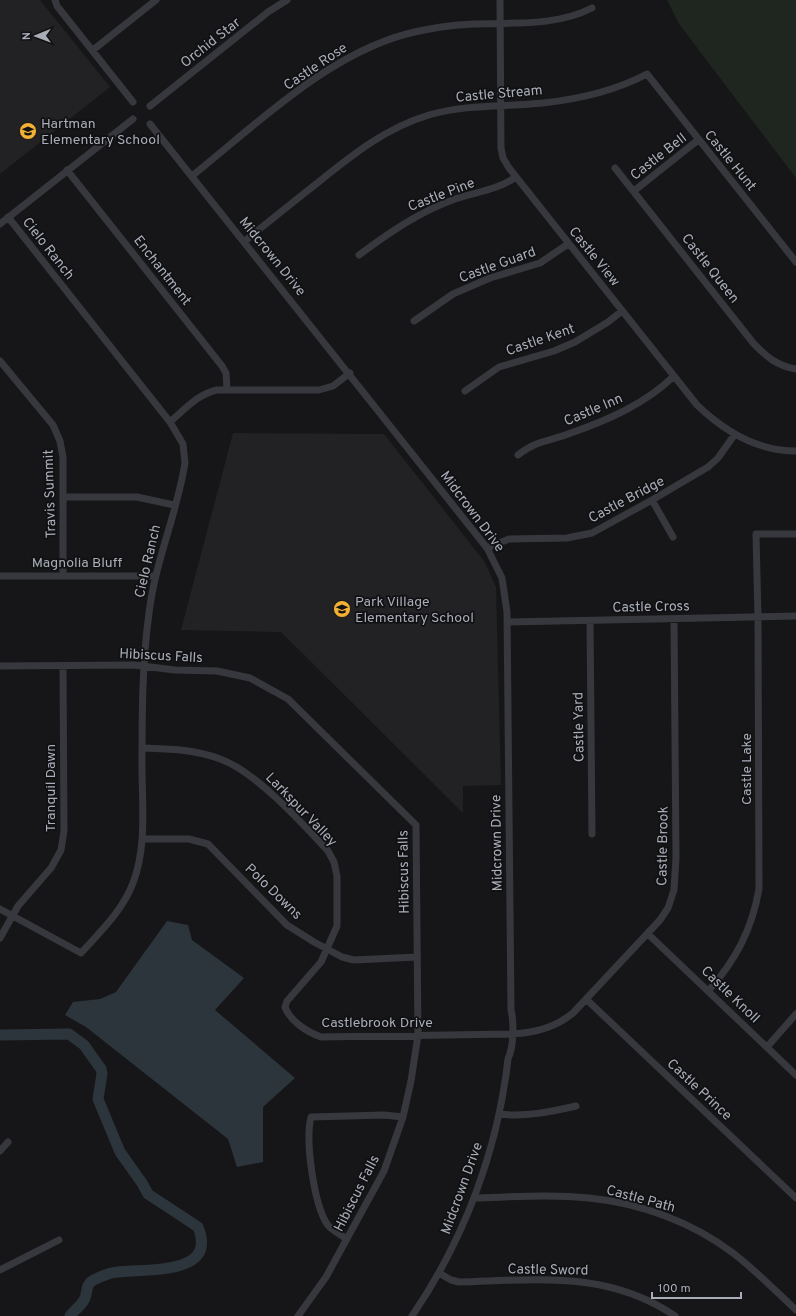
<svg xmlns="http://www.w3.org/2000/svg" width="796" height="1316" viewBox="0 0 796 1316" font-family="Overpass,sans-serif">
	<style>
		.built { fill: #222225 }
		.green { fill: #1e261f }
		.water { fill: #2c353c }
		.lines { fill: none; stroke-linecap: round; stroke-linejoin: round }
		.river { stroke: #2c353c; stroke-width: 11 }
		.minor { stroke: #37383d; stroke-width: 7 }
		.labels { text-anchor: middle; stroke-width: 3.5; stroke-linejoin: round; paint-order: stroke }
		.street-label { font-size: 14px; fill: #a8adb8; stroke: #111113 }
		.poi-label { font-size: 14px; fill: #a8adb8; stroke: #111113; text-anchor: start }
	</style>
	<rect width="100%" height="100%" fill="#161618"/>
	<!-- built -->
	<path class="built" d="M0 0H40L110 87 0 174Z
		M233 433 384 434 484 561 496 587 501 785 463 786V813L281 632 181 630Z"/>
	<!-- green -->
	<path class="green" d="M667 0H796V178L679 24Z"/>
	<!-- water -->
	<path class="water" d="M167 921 188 925 192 940 244 978 215 1010 295 1078 263 1107V1162L237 1167 228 1139 86 1027 65 1015 73 1002 100 999 116 992Z"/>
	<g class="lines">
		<!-- river -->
		<path class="river" d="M0 1035 69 1034 84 1045 101 1069 102 1074 98 1099 120 1152 142 1183 148 1194 198 1227C219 1279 138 1267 111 1273 108 1274 95 1279 92 1281 85 1285 88 1294 84 1300 81 1306 74 1310 70 1316"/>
		<!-- minor -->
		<path class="minor" d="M55 0 57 6 133 102
			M500 0 501 148 503 158 509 168 697 405C724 431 758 451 796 451
			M93 50 156 0
			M150 106 268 12 287 0
			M150 124 487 548 502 578 507 612 511 1010C514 1023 514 1046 508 1059 498 1150 464 1240 412 1316
			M615 168 754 344C767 357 777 366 796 369
			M67 170 222 366 226 373 227 390
			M192 176C258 123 334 48 419 31 429 29 439 27 449 26 496 20 549 30 592 8
			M634 191 698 140
			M0 224 133 119
			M245 241C268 222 292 203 316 184 351 156 385 128 429 115 467 104 504 107 543 103 580 99 615 91 647 74L796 262
			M359 255C390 232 419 212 455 199 476 192 497 190 516 177
			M414 321 453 294 490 278 540 263 568 244
			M0 361 53 425 60 441 63 457V575
			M465 391 499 367 554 351 575 342 608 322 622 311
			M170 422C185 409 198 394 217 390H319L333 386 350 373
			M518 455C539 439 548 442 571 433 608 420 645 404 674 376
			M63 497H137L174 505
			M652 500 673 537
			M487 548 509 539 567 538 592 533 652 500 708 467 718 458 735 434
			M0 576H155
			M590 621 592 834
			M507 622 796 616
			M0 666 134 665 175 670 217 671 250 678 288 699 416 825 418 1035 411 1081 403 1117 384 1171 326 1277 298 1316
			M142 748C168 749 194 749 220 759 255 771 302 823 328 851L334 862 337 876V926L321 962 287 1001 285 1007C290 1021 307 1032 321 1037L512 1034C535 1033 555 1028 573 1013L660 920 668 908 674 890 676 858 674 619
			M142 839H189L208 844 287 925 314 942 342 957 354 960 417 957
			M0 909 81 953C100 932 123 910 133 883 147 847 142 804 142 766 142 715 142 664 149 613 155 562 177 514 185 463L183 444 170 422 8 217
			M648 934 796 1075
			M0 938 18 906 51 868 61 850 64 831 63 666
			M709 990C736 960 752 929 759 889L758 617 756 534H796
			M586 999 796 1198
			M767 1047 796 1014
			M499 1114C526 1117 550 1112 576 1106
			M0 1151 8 1142
			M474 1198C512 1197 551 1194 589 1198 640 1203 692 1222 733 1253 755 1270 775 1290 796 1310
			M347 1239C341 1235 331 1230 327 1224 314 1204 305 1141 311 1117L384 1115 403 1117
			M0 1270 59 1240
			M439 1273 451 1280 459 1282C536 1280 608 1270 675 1316"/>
	</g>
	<!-- icons -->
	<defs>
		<g id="school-disc" transform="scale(0.9)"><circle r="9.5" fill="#f2b134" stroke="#111113"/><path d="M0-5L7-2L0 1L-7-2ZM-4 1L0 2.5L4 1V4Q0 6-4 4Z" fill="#111"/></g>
	</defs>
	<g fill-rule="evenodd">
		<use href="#school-disc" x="28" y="131"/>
		<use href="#school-disc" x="342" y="609"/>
	</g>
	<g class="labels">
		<!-- street labels -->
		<g class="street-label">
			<text transform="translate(210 42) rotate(-38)" y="5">Orchid Star</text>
			<text transform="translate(315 66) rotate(-34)" y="5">Castle Rose</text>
			<text transform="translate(499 93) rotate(-5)" y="5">Castle Stream</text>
			<text transform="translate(658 156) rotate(-38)" y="5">Castle Bell</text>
			<text transform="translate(731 160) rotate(51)" y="5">Castle Hunt</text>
			<text transform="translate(441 194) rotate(-21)" y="5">Castle Pine</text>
			<text transform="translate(49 248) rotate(52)" y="5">Cielo Ranch</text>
			<text transform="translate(273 256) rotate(51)" y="5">Midcrown Drive</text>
			<text transform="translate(595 256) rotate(51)" y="5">Castle View</text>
			<text transform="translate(497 264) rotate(-20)" y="5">Castle Guard</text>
			<text transform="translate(711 268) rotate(52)" y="5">Castle Queen</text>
			<text transform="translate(163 270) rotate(52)" y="5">Enchantment</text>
			<text transform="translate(540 339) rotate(-19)" y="5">Castle Kent</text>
			<text transform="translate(593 409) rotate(-23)" y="5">Castle Inn</text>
			<text transform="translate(49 494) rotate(-92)" y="5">Travis Summit</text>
			<text transform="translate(626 499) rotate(-28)" y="5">Castle Bridge</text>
			<text transform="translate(473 511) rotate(53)" y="5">Midcrown Drive</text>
			<text transform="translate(147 561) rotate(-77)" y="5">Cielo Ranch</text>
			<text x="77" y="567">Magnolia Bluff</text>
			<text transform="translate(651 606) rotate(-1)" y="5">Castle Cross</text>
			<text transform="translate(161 655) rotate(3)" y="5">Hibiscus Falls</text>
			<text transform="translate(578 727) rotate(-91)" y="5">Castle Yard</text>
			<text transform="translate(746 769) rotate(-90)" y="5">Castle Lake</text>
			<text transform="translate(50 788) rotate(-90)" y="5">Tranquil Dawn</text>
			<text transform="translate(302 809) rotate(46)" y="5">Larkspur Valley</text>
			<text transform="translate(496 843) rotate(-91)" y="5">Midcrown Drive</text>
			<text transform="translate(662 846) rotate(-89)" y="5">Castle Brook</text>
			<text transform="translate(403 872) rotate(-91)" y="5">Hibiscus Falls</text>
			<text transform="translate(274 891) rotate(44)" y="5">Polo Downs</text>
			<text transform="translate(731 994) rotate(44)" y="5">Castle Knoll</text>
			<text x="377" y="1027">Castlebrook Drive</text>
			<text transform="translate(700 1089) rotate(43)" y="5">Castle Prince</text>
			<text transform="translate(461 1188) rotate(-70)" y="5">Midcrown Drive</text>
			<text transform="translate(356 1193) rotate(-63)" y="5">Hibiscus Falls</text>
			<text transform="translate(641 1198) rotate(15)" y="5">Castle Path</text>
			<text transform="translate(548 1269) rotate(1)" y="5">Castle Sword</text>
		</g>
		<!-- poi labels -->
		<g class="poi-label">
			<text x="41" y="128">Hartman<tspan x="41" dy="16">Elementary School</tspan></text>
			<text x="355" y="606">Park Village<tspan x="355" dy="16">Elementary School</tspan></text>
		</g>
	</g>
	<!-- north arrow -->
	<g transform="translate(36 36) rotate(269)" stroke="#111113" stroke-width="3" paint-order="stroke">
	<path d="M0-3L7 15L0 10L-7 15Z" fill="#a8adb8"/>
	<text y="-6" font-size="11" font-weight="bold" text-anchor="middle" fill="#a8adb8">N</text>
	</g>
	<!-- scale -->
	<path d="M652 1292v6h89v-6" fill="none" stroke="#a8adb8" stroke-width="2"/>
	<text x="658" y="1292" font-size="12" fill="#a8adb8" stroke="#111113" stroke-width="3" paint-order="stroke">100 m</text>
</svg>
